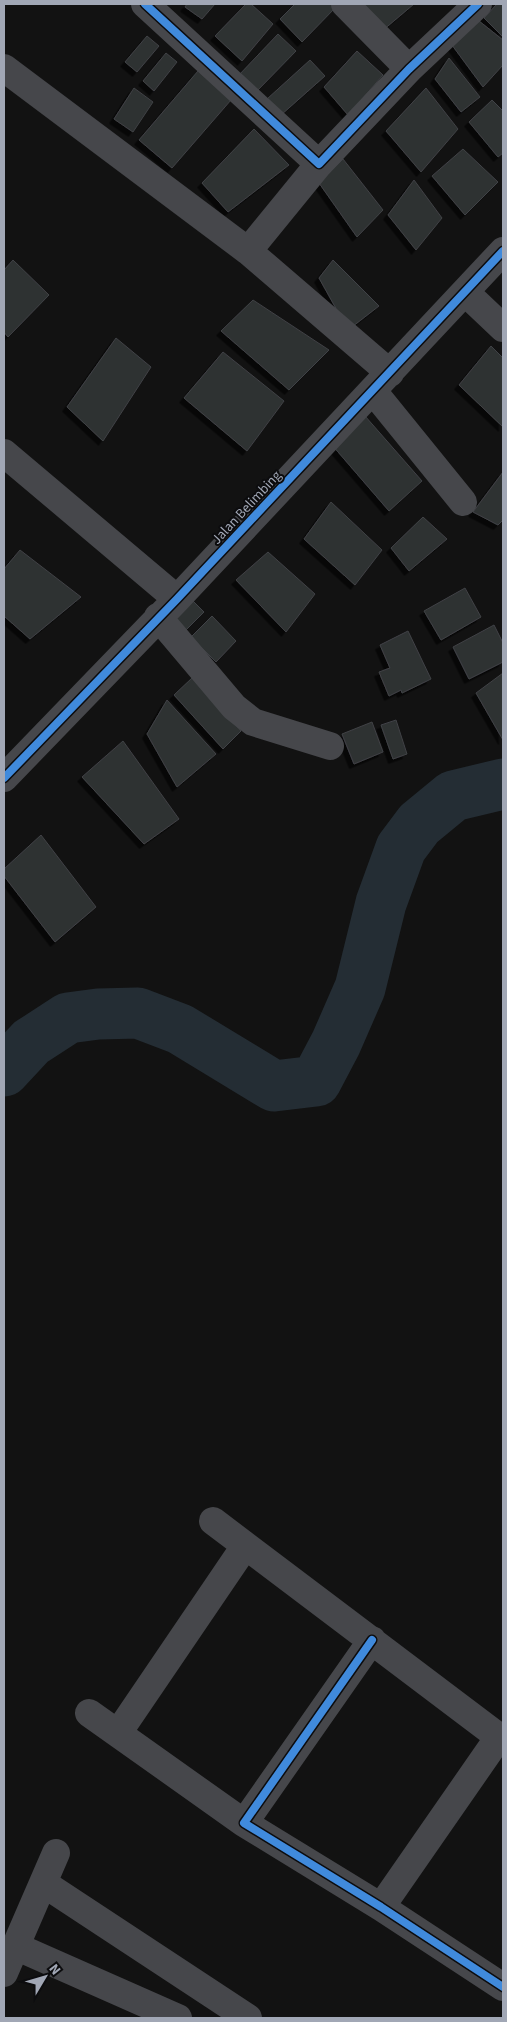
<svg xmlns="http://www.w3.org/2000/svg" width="507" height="2022" viewBox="0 0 507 2022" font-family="'Source Sans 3',sans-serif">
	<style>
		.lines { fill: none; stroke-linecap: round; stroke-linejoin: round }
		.river { stroke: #242d34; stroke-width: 51 }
		.building { fill: #2f3032; stroke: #404246; filter: url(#shadow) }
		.minor { stroke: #46474b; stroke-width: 28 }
		.cycleway-casing { stroke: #0c0c0e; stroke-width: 11 }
		.cycleway { stroke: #408adc; stroke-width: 8 }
		.labels { text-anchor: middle; stroke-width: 4; stroke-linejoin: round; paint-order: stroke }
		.street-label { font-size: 14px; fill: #a1a7b5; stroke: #0c0c0e }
	</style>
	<defs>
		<filter id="shadow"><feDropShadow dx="-4.5" dy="4.5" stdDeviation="0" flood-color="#0009"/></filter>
	</defs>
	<rect width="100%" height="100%" fill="#121212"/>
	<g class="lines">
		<!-- river -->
		<path class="river" d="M4 1071 31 1042 68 1018 98 1014 138 1013 180 1029 274 1086 316 1081 336 1043 360 988 381 903 401 848 419 824 453 796 503 784"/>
	</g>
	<!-- building -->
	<path class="building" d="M187 4H215L202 19 185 7Z
		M246 4H251L273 24 242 61 215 36Z
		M295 4H330L335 8 302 42 280 19Z
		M358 4H414L382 31Z
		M497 4H503V37L484 18Z
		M474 17 503 40V65L483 87 449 41Z
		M278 34 296 51 256 92 239 75Z
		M147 36 159 46 137 72 125 62Z
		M357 51 383 75 348 115 324 87Z
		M166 53 177 62 154 91 143 81Z
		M449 58 480 97 461 112 435 79Z
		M310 60 325 76 281 115 267 99Z
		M198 71 231 100 172 168 139 140Z
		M134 88 153 102 133 132 114 119Z
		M426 88 458 129 421 172 386 131Z
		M492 100 503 111V153L498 157 469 122Z
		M254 129 289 165 228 212 202 183Z
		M463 149 498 182 465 215 432 176Z
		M343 159 383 210 357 237 319 183Z
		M414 180 442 218 416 250 388 215Z
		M13 260 49 295 8 337 4 332V270Z
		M333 260 379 306 348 330 319 278Z
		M253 300 329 350 289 390 221 331Z
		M116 338 151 367 103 441 67 407Z
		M491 346 503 358V427L459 385Z
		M223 352 284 401 247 451 184 398Z
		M365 416 422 481 389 511 332 445Z
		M503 472V520L498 525 473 512Z
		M331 502 382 550 355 585 304 539Z
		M423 517 447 539 409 571 391 548Z
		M20 550 81 597 30 639 4 616V569Z
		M268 552 315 594 286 632 236 580Z
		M465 588 481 617 441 640 424 611Z
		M191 599 204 612 185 631 172 618Z
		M212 616 236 641 216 662 191 637Z
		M494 625 503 643V662L469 679 453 647Z
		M408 631 431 679 402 693 401 690 389 696 379 672 390 668 380 645Z
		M503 673V740L476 693Z
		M192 678 241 731 223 749 174 695Z
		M167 700 216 754 177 787 147 734Z
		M396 720 407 754 393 759 381 725Z
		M372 722 383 752 354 764 342 734Z
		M123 741 179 819 144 844 82 777Z
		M41 835 96 907 55 942 4 876V869Z"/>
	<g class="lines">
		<!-- minor -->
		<path class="minor" d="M145 4 319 164 409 69 478 4
			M345 4 409 69
			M4 68 248 251
			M319 164 248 251 390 373
			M465 292 503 328
			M373 391 463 502
			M4 453 177 599
			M158 617 234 707 253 722 330 746
			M4 778 177 599 503 251
			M213 1521 503 1740
			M372 1640 244 1823 381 1907 503 1987
			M89 1713 244 1823
			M118 1733 245 1546
			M43 1883 248 2018
			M381 1907 499 1737
			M15 1946 178 2018
			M4 1973 56 1853"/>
		<!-- cycleway casing -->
		<g class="cycleway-casing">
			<path id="cycleway" d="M145 4 319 164 409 69 478 4
				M4 778 177 599 503 251
				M372 1640 244 1823 381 1907 503 1987"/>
		</g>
		<!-- cycleway -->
		<use href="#cycleway" class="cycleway"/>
	</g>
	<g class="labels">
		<!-- street labels -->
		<g class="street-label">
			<text transform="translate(246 507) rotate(-47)" y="5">Jalan Belimbing</text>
		</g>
	</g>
	<!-- border -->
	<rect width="507" height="2022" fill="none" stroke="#a1a7b5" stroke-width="10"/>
	<!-- north arrow -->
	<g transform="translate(45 1977) rotate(52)" stroke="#0c0c0e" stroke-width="4" paint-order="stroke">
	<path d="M0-4L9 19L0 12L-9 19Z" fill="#a1a7b5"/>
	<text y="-8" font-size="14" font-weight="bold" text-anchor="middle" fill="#a1a7b5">N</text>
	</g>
</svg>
